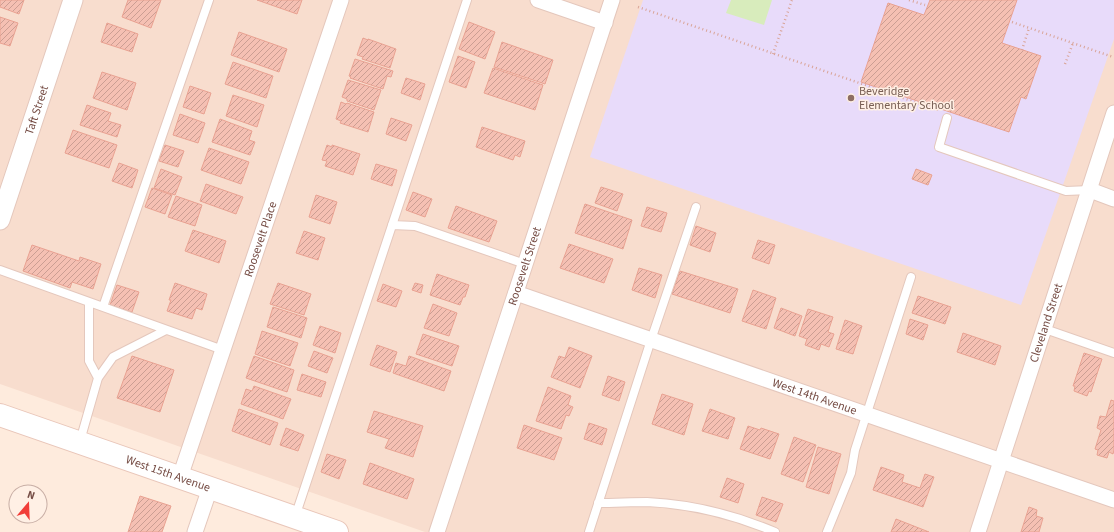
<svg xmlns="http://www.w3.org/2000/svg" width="1114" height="532" viewBox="0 0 1114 532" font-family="'Source Sans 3',sans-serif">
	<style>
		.residential { fill: #f8ddce }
		.education { fill: #e8dbfa }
		.green { fill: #d8ecbc }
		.building { fill: url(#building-hatch); stroke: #e9a292 }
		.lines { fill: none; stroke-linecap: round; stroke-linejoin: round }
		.service-casing { stroke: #e4c7bc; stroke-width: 10 }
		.minor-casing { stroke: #e4c7bc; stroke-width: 17 }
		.tertiary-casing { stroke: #e4c7bc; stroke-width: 21 }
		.secondary-casing { stroke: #e9c6b9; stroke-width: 24 }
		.path { stroke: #d9a497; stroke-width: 2.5; stroke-dasharray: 1 3; stroke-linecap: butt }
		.service { stroke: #fff; stroke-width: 8 }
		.minor { stroke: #fff; stroke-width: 15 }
		.tertiary { stroke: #fff; stroke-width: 19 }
		.secondary { stroke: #fff; stroke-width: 22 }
		.education-dot { fill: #8d6e63; stroke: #fff0e5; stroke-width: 1.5 }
		.labels { text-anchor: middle; stroke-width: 3; stroke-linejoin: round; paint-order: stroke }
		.education-label { font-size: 12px; fill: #785e54; stroke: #fff0e5; text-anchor: start }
		.street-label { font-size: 12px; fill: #754c44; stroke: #fff0e5 }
	</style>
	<defs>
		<pattern id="building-hatch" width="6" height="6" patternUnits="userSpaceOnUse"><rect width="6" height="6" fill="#f5c0b3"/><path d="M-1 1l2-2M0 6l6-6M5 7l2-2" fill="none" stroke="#cb9e93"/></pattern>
	</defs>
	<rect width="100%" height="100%" fill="#feebdd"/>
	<!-- residential -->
	<path class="residential" d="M0 0H1114V532H425L0 384Z"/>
	<!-- education -->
	<path class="education" d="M643 0H1114V39L1021 305 590 157Z"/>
	<!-- green -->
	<path class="green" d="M731 0H772L764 25 726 13Z"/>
	<!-- building -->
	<path class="building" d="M0 0H24L19 14 0 7Z
		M128 0H161L151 28 122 17Z
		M257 0H302L297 14Z
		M930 0H1017L1002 43 1041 56 1026 99 1021 97 1009 132 861 82 888 3 924 15Z
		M0 17 18 23 10 46 0 43Z
		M469 22 495 32 485 59 459 49Z
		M107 23 138 34 132 52 101 42Z
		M239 32 287 49 279 72 231 55Z
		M363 38 368 40V39L396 49 390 68 362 59 363 57 357 55Z
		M502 42 553 60 545 84 494 67Z
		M458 56 475 62 466 88 449 82Z
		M355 59 393 71 391 77 387 76 383 89 350 78 351 77 349 76Z
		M233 62 273 76 266 98 225 84Z
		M493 68 543 85 535 110 484 93Z
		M102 72 136 83 127 110 93 98Z
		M406 78 425 84 420 100 401 93Z
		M348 80 381 90 374 110 347 101V99L342 97Z
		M190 86 211 93 204 114 183 107Z
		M233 95 264 105 257 127 226 116Z
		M341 102 346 104 347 103 374 112 368 132 340 123 341 121 336 119Z
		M87 105 111 113 108 121 121 125 117 137 80 125Z
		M180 114 205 123 198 143 173 135Z
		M391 118 412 125 406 141 386 134Z
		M220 119 252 131 249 140 255 142 250 155 212 142Z
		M482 127 525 141 520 157 515 155 513 160 476 147Z
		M73 130 117 145 109 168 65 153Z
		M165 145 184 151 178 167 159 161Z
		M327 145 332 147V145L360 154 353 175 325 166 327 161 322 160Z
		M209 148 249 162 241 184 201 170Z
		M119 163 138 170 132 188 112 181Z
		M376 164 397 170 392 186 371 179Z
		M161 169 182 177 175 195 154 188Z
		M916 169 932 175 928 185 912 179Z
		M206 184 243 197 236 214 200 201Z
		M601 187 623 194 617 211 595 203Z
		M152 188 172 195 165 214 145 207Z
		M413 192 432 199 425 217 406 210Z
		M316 195 337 202 330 224 309 217Z
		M176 196 202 205 195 226 168 217Z
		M585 204 632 220 623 249 575 233Z
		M456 206 497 221 489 242 448 228Z
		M647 207 667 213 661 232 641 226Z
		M696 226 716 233 710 252 690 245Z
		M193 230 226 241 219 263 185 251Z
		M304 231 325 238 318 260 296 253Z
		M758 240 775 245 769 264 752 258Z
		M569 244 613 259 604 283 560 268Z
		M32 245 79 261 80 257 101 264 93 289 72 282 70 288 23 271Z
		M639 268 662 275 655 298 632 290Z
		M680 271 738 289 730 313 672 294Z
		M437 274 469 285 465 297H463L460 305 430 295Z
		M175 283 207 294 202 310 196 308 192 319 167 311 171 300H169Z
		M278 283 311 294 304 315 270 304Z
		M415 283 423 285 421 293 412 290Z
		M383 284 402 291 396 307 377 301Z
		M117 285 139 292 132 312 110 305Z
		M753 290 776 298 766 329 742 321Z
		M918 296 951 307 945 324 912 313Z
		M433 304 457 313 449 336 424 328Z
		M273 307 307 318 301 338 267 327Z
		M781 308 802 316 795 336 774 328Z
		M808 309 833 317 828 332 834 334 829 347 821 344 819 350 805 345 807 339 799 336Z
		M910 319 928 325 923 340 906 334Z
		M845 320 862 326 853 354 836 349Z
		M320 326 341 333 335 353 313 345Z
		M262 331 298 343 290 366 255 354Z
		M963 333 1001 346 995 365 957 352Z
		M423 334 459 346 452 366 416 354Z
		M377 345 397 352 390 372 370 365Z
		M569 347 592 356 580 388 551 377 559 356 565 358Z
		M314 351 333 358 327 373 308 366Z
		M1084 353 1102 359 1091 392 1089 391 1087 396 1074 391 1075 386H1073Z
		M132 356 174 370 160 412 117 398Z
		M254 356 294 370 287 392 246 378Z
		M409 356 451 371 444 391 393 373 396 363 406 366Z
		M302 374 326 382 321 397 297 390Z
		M608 376 625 382 619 401 602 395Z
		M254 386 291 399 283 419 241 404 246 389 252 391Z
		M548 387 571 396 568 405 573 407 569 416 566 415 561 429 536 421Z
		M662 394 693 404 684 435 652 424Z
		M1111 400 1114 401V450L1113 454 1109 452 1107 458 1097 455 1098 450 1095 449 1101 430 1097 428 1100 416 1106 417Z
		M239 409 278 423 270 445 232 431Z
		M710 409 735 418 728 439 702 431Z
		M374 411 423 426 413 457 385 448 389 439 367 432Z
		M589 423 607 429 602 445 584 439Z
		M524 425 562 438 554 460 517 448Z
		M748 426 760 430 761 428 779 434 770 459 740 449Z
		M286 428 304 435 298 451 280 445Z
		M794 437 816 445 803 482 781 474Z
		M818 447 841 454 829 494 806 487Z
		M327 454 346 460 339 479 321 472Z
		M370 463 414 479 407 499 363 484Z
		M881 467 904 475 902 482 920 488 925 474 934 477 923 507 873 490Z
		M727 478 744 484 738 503 720 497Z
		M140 496 171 506 162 532H128Z
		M762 497 783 504 776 522 756 515Z
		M1029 507 1037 510 1036 516 1043 518 1039 532H1021Z
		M896 519 929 532H891Z"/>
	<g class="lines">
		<!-- service casing -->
		<g class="service-casing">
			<path id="service" d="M947 118 939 147 1066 191 1090 190
				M392 225 415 226 424 229 525 264
				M0 270 223 350
				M89 302V361L98 378
				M103 307 209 0
				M1045 329 1114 353
				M80 441 98 378 113 357 166 330
				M598 503C615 503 631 502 647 502 691 504 735 515 775 532
				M295 517 467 0
				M589 532 651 340 696 207
				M827 532 851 473 855 450 911 277"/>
		</g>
		<!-- minor casing -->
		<g class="minor-casing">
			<g id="minor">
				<path d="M538 0 605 23"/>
				<path d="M1090 190 1114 199"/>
				<path id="s1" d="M516 293 1114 500"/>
				<path id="s2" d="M180 477 341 0"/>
				<path d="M195 532 210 488"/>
				<path id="s3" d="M437 532 612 0"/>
				<path id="s4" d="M978 532 1114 113"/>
			</g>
		</g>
		<!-- tertiary casing -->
		<g class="tertiary-casing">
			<g id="tertiary">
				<path id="s5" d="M0 220 73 0"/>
			</g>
		</g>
		<!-- secondary casing -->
		<g class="secondary-casing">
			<g id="secondary">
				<path id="s6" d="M0 415 337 532"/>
			</g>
		</g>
		<!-- path -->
		<path class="path" d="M909 0 925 5
			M638 7 938 110
			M1012 22 1113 57
			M1022 50 1029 28
			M773 54 792 0
			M1065 64 1073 43"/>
		<!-- service -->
		<use href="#service" class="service"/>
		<!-- minor -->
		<use href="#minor" class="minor"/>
		<!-- tertiary -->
		<use href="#tertiary" class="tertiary"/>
		<!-- secondary -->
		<use href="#secondary" class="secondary"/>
	</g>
	<!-- markers -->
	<circle class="education-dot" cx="851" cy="98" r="4"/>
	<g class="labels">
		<!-- education labels -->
		<g class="education-label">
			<text x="859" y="95">Beveridge<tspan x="859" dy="14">Elementary School</tspan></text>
		</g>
		<!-- street labels -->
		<g class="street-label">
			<text dy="4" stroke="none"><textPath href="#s5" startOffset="116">Taft Street</textPath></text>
			<text dy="4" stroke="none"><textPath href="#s2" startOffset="251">Roosevelt Place</textPath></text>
			<text dy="4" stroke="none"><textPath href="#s3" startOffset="280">Roosevelt Street</textPath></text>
			<text dy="4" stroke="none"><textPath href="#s4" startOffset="220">Cleveland Street</textPath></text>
			<text dy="4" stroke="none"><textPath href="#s1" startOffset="316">West 14th Avenue</textPath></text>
			<text dy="4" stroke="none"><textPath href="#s6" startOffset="178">West 15th Avenue</textPath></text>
		</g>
	</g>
	<!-- north arrow -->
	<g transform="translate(28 504) rotate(19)"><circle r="19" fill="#fff0e5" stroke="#c8aea5"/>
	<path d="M0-3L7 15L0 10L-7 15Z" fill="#f13e39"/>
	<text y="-6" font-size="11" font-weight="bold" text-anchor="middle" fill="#754c44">N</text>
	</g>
</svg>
